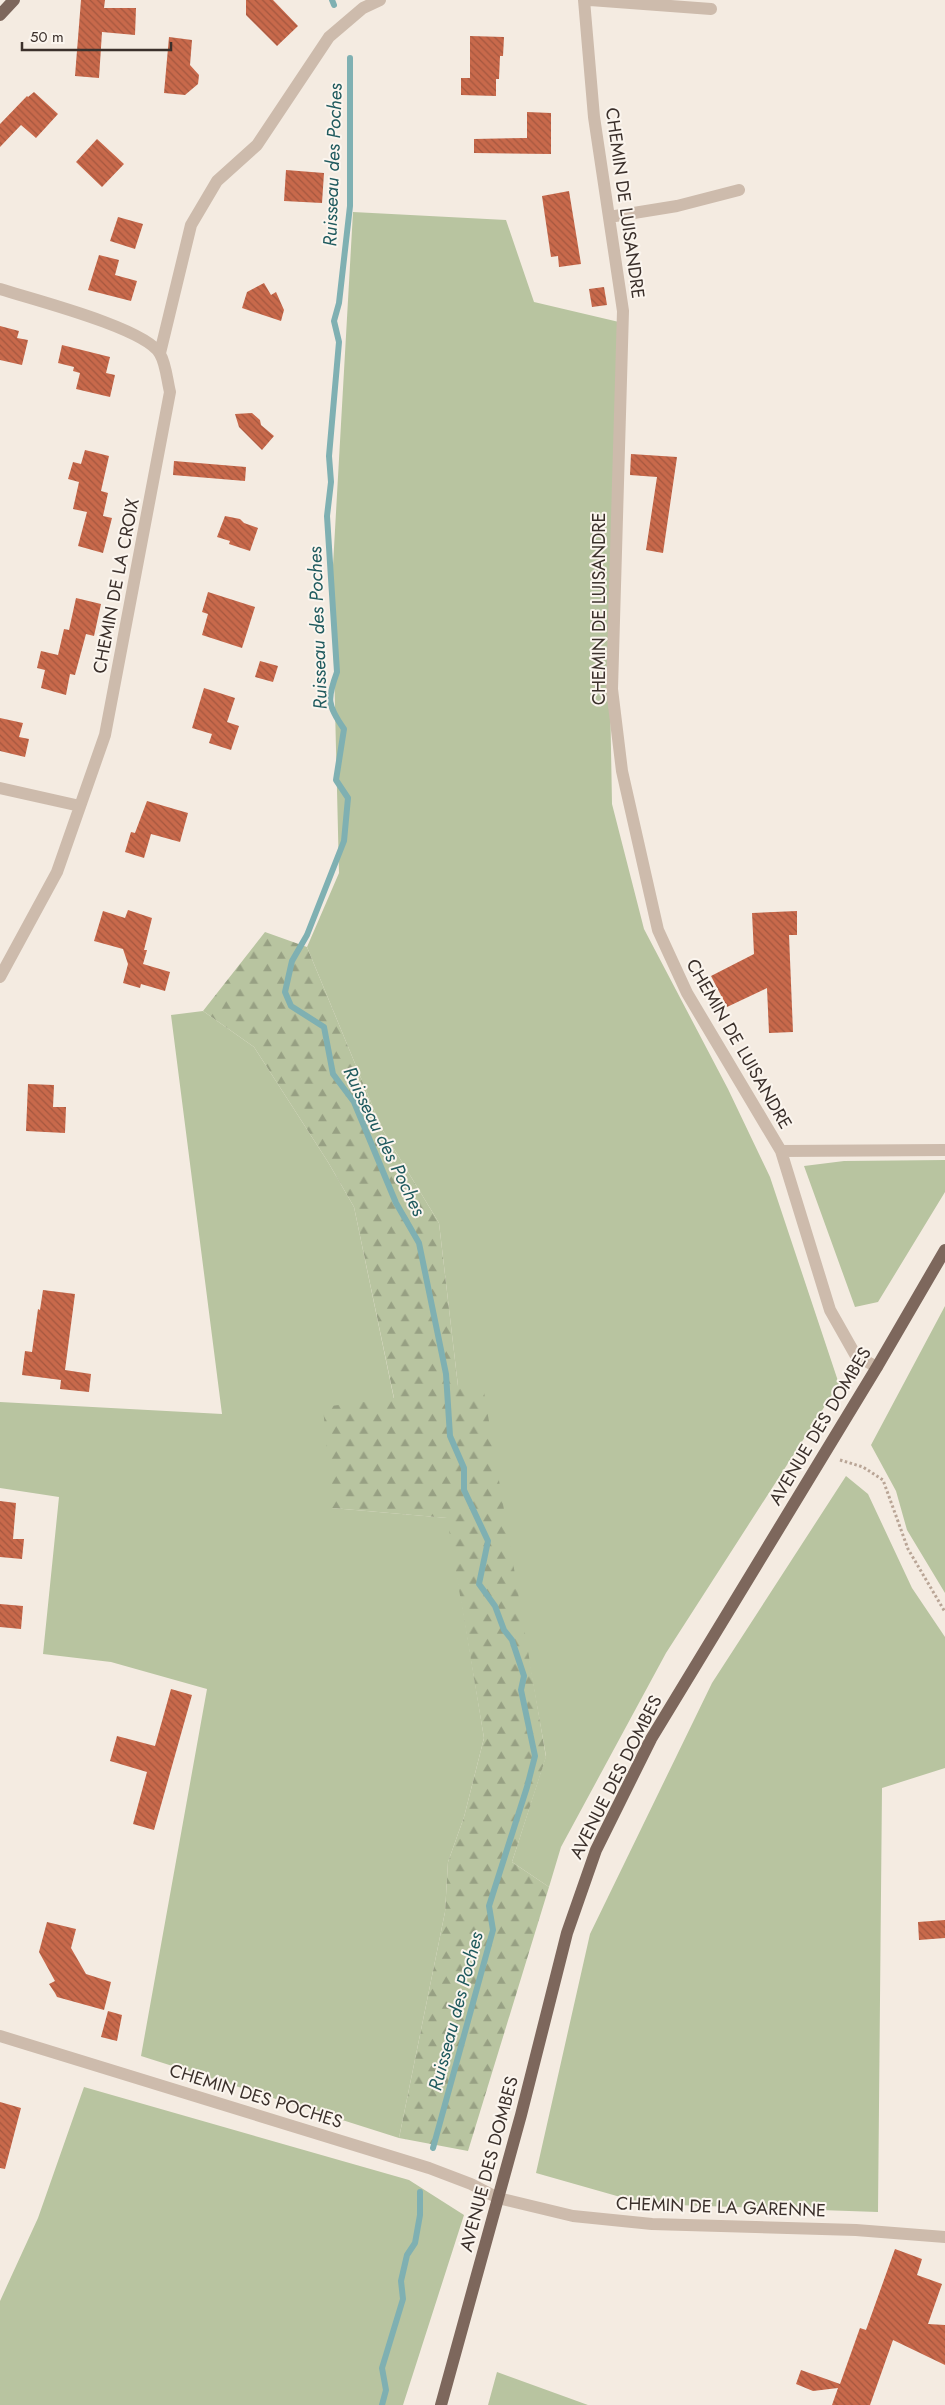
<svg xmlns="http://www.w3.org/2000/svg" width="945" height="2405" viewBox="0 0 945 2405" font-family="Jost,sans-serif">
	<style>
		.grass { fill: #b8c4a0 }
		.forest { fill: url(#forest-firs) }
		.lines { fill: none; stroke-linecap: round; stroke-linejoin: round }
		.stream { stroke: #7fb0b2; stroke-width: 6 }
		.building { fill: url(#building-back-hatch) }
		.path { stroke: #b9a596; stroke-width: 3; stroke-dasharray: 2.5 2.5; stroke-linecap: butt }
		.minor { stroke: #cdbbac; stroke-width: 12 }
		.primary { stroke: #7d675c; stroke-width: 12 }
		.labels { text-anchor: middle; stroke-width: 4; stroke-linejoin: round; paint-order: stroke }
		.street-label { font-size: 18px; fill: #3b302b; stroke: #fbf5ee }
		.water-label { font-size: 19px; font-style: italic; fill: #1f5a5e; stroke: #fbf5ee }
	</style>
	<defs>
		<pattern id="forest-firs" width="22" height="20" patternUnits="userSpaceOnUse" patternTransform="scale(1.25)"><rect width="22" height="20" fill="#b8c4a0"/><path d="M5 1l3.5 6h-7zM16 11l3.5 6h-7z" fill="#97a083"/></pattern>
		<pattern id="building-back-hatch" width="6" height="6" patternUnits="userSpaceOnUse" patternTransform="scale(1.25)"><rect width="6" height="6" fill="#c8694b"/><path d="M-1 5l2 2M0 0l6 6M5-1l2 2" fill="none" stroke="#a4573f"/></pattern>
	</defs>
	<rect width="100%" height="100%" fill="#f4ebe1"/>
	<!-- grass -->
	<path class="grass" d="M353 212 506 220 534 302 619 322 610 693 612 804 644 929 728 1089 770 1177 839 1384 666 1653 561 1847 549 1887 512 1862 546 1756 516 1588 458 1386 439 1223 382 1129 307 947 339 873 332 583Z
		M203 1011 254 1047 328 1162 354 1207 394 1399 332 1508 448 1518 484 1738 464 1817 448 1862 445 1912 399 2138 141 2056 207 1689 111 1662 43 1654 59 1497 0 1488V1402L222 1414 171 1015Z
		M945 1160V1192L878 1302 855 1307 804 1166 844 1161Z
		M945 1306V1593L907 1530 896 1491 871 1445Z
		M846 1476 868 1494 912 1588 945 1637V1768L882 1788 878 2212 645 2204 536 2173 590 1934 712 1683Z
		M84 2087 409 2180 464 2215 403 2405H0V2301L38 2218Z
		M497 2372 588 2405H488Z"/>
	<!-- forest -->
	<path class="forest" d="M265 932 307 947 382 1129 439 1223 458 1386 484 1392 546 1757 512 1862 549 1887 468 2151 399 2138 445 1912 448 1862 464 1817 484 1738 447 1518 332 1508 323 1407 394 1398 354 1207 328 1162 254 1047 203 1011Z"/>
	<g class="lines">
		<!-- stream -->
		<path class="stream" d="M332 0 334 5
			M350 58V206L339 303 334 321 339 342 329 456 331 482 327 516 337 672C327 699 327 705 344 729L336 780 348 798 344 841 307 935 292 961 285 992 291 1006 324 1027 333 1074 354 1102 396 1203 419 1243 446 1374 450 1436 464 1468V1490L488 1541 479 1584 495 1606 504 1630 512 1640 524 1676 521 1690 535 1756 527 1787 489 1906 493 1930 433 2148
			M382 2405 386 2390 382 2368 403 2299 401 2281 407 2255 415 2243 420 2215V2192"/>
	</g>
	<!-- building -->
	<path class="building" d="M81 0H105L104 8H136L135 35 102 32 99 78 75 76Z
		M246 0H273L298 26 277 46 246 15Z
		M470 36 504 37 503 56H500L499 79H496V96L461 95V78H470Z
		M169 37 192 40 190 65 199 75 198 84 185 95 164 93Z
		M34 92 58 114 36 138 21 125 0 147V124L27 96 28 97Z
		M527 112 551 113V154L474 153V139L527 138Z
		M97 139 124 164 102 187 76 162Z
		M286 170 324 173 322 203 284 201Z
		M569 191 581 264 559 267 558 256 551 257 542 196Z
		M118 217 143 224 135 249 110 241Z
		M99 255 119 260 115 275 137 281 131 301 88 290Z
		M264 283 271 295 276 292 284 310 281 321 242 308 247 292Z
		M604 287 607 305 592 307 589 289Z
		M0 326 19 331 17 338 28 340 22 365 0 360Z
		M62 345 110 357 106 373 115 375 110 397 76 389 80 373 73 371 74 367 58 363Z
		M252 413 260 420 261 425 274 436 262 450 239 427 235 414Z
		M85 450 109 456 101 491 108 493 103 516 112 518 103 553 78 546 87 512 73 509 79 482 68 479 73 462 81 464Z
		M631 454 677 457 663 553 646 550 657 477 630 475Z
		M174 461 246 467 245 481 173 475Z
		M225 516 240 519 244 523 258 528 250 551 229 544 230 541 217 537Z
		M208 592 255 607 242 648 202 635 208 614 202 612Z
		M76 598 101 604 94 636 86 634 75 675 70 674 66 695 41 688 45 670 37 668 41 651 58 655 64 629 69 630Z
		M260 661 278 666 273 682 255 677Z
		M204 688 235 698 227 722 239 726 231 750 209 743 212 734 192 728Z
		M0 718 23 723 19 737 29 739 25 757 0 751Z
		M147 801 188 813 180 842 151 834 144 858 125 852 131 832 135 833Z
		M128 910 152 918 144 950H147L143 964 170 972 165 991 141 984 140 988 123 983 128 964 123 949 94 941 103 911 125 918Z
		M797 911V935H789L793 1032 769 1033 767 988 727 1007 711 976 754 954 752 913Z
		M28 1084 54 1085 53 1107H66L65 1133 26 1131Z
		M43 1290 75 1294 65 1370 91 1374 89 1392 60 1389 61 1380 22 1375 25 1351 32 1352 38 1309 40 1310Z
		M0 1501 16 1503 13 1539H24L22 1559 0 1557Z
		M0 1604 23 1606 21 1629 0 1627Z
		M171 1689 192 1695 154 1830 133 1824 147 1772 110 1761 117 1736 155 1746Z
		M945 1920V1938L919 1940 918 1922Z
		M47 1922 76 1929 71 1948 86 1974 111 1982 104 2010 57 1997 55 1993 49 1984 55 1981 39 1952Z
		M108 2011 122 2015 117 2041 101 2037Z
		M0 2102 21 2108 5 2169 0 2168Z
		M895 2249 922 2259 917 2275 942 2284 928 2324 945 2325V2365L893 2340 870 2405H832L838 2388 813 2391 796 2384 801 2370 840 2384 860 2328 866 2330Z"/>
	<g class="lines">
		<!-- path -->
		<path class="path" d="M840 1460 863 1467 883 1480 908 1549 945 1612"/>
		<!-- minor -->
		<path class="minor" d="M584 0 594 117 623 311 612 689 622 771 658 930 687 993 781 1151 830 1310 856 1356 877 1367
			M590 0 711 9
			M609 217 677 206 739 190
			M0 289C31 299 146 328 160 354 166 364 167 380 170 392L105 735 57 872 0 977
			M160 353 191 225 217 181 257 145 329 37 363 8 380 0
			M0 788 80 806
			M781 1151 945 1150
			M0 2036 429 2168 471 2184 498 2198 573 2216 652 2224 856 2230 945 2237"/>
		<!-- primary -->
		<path class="primary" d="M0 15 14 0
			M441 2405 521 2115 567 1933 596 1850 651 1739 877 1367 945 1250"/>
	</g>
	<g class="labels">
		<!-- street labels -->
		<g class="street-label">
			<text transform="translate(625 203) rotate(82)" y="6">CHEMIN DE LUISANDRE</text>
			<text transform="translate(116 586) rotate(-79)" y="6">CHEMIN DE LA CROIX</text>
			<text transform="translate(599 609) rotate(-90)" y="6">CHEMIN DE LUISANDRE</text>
			<text transform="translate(739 1044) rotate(60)" y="6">CHEMIN DE LUISANDRE</text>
			<text transform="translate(820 1426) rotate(-59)" y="6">AVENUE DES DOMBES</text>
			<text transform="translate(616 1777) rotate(-63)" y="6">AVENUE DES DOMBES</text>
			<text transform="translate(256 2096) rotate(17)" y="6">CHEMIN DES POCHES</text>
			<text transform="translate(489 2164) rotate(-75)" y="6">AVENUE DES DOMBES</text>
			<text transform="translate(721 2207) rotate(2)" y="6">CHEMIN DE LA GARENNE</text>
		</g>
		<!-- water labels -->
		<g class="water-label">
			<text transform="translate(332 165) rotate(-88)" y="7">Ruisseau des Poches</text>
			<text transform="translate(317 628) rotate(-92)" y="7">Ruisseau des Poches</text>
			<text transform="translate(385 1141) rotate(64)" y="7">Ruisseau des Poches</text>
			<text transform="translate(455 2011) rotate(-75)" y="7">Ruisseau des Poches</text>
		</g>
	</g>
	<!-- scale -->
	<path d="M22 42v8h149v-8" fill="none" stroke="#3b302b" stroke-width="2.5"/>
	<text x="30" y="42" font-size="15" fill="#3b302b" stroke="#fbf5ee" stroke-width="4" paint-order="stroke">50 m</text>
</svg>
